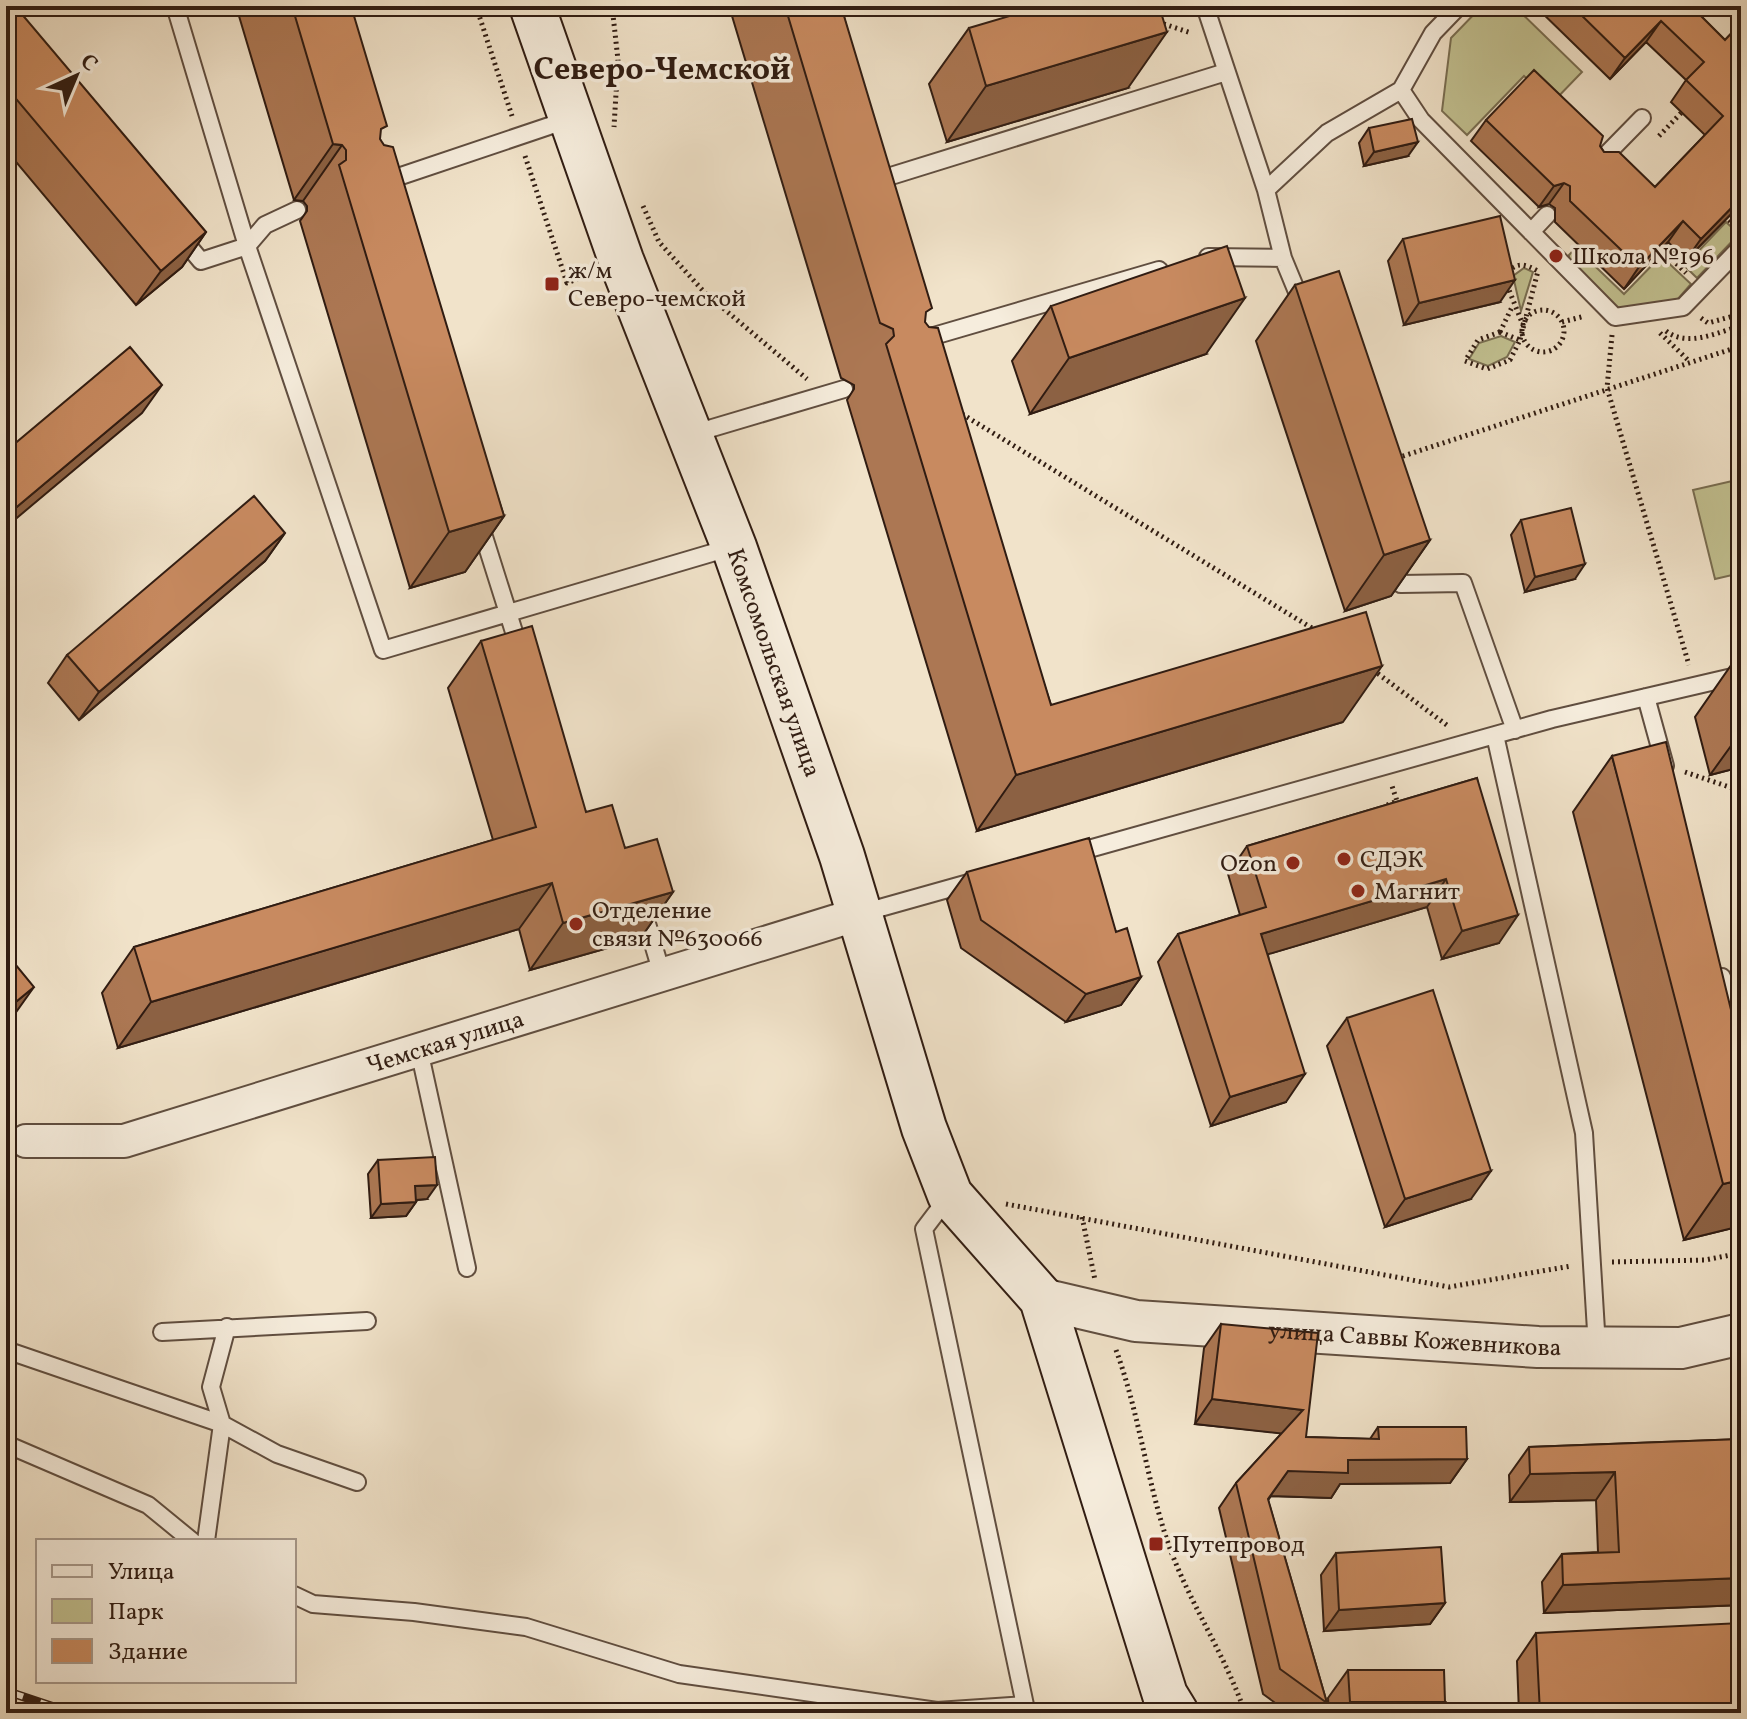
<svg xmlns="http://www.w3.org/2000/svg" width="1747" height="1719" viewBox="0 0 1747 1719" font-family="Vollkorn,serif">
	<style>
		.green { fill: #c2c191; stroke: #796e52; stroke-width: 2 }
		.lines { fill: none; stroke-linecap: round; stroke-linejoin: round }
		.service-casing { stroke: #604e40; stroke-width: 20 }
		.minor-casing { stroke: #604e40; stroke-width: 36 }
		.tertiary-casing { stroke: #604e40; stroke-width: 44 }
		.secondary-casing { stroke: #301c12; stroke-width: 48 }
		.path { stroke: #301c12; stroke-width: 5; stroke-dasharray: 2 4; stroke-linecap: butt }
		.service { stroke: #f6eddd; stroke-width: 16 }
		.minor { stroke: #f6eddd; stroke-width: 32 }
		.tertiary { stroke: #f6eddd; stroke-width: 40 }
		.secondary { stroke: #f6eddd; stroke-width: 44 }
		.rail-casing { stroke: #301c12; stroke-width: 9 }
		.rail { stroke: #f6eddd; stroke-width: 6; stroke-dasharray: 18; stroke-linecap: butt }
		.wall { fill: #ac7753; stroke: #301c12; stroke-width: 2 }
		.shaded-wall { fill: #8c6143; stroke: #301c12; stroke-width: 2 }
		.building { fill: #c88a60; stroke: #301c12; stroke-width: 2 }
		.poi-dot { fill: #8f2418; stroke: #f6eddd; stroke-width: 3 }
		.labels { text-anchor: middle; stroke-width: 7; stroke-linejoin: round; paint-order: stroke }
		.poi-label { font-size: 24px; fill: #301c12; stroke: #f6eddd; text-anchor: start }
		.street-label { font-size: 24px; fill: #301c12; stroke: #f6eddd }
		.district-label { font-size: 32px; font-weight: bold; fill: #301c12; stroke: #f6eddd }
	</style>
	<rect width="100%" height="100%" fill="#f1e3ca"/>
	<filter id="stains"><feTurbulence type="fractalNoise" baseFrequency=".0025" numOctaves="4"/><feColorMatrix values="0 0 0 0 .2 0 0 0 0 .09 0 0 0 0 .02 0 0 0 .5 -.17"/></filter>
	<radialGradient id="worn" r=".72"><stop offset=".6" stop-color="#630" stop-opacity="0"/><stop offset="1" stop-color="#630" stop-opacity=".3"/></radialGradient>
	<!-- green -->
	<path class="green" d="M1482 6H1514L1582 72 1552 103 1524 76 1467 135 1442 111 1451 38Z
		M1726 222 1739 234 1697 278 1663 245 1665 243 1687 263Z
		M1576 248 1624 294 1661 256 1691 284 1677 300 1617 309 1569 262V255Z
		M1524 268 1533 272 1521 311 1513 276Z
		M1501 336 1515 342 1507 357 1488 366 1469 359 1479 343Z
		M1741 479V573L1715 579 1693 490Z"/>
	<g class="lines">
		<!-- service casing -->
		<g class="service-casing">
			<path id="service" d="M175 6 247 246 383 650 732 547
				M1205 6 1266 190 1283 258 1208 257
				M1401 90 1421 120 1615 317 1683 307 1741 247
				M1596 165 1642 118
				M878 180 1226 72
				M383 182 570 119
				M1266 190 1327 133 1401 90 1433 33 1459 6
				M1531 232 1547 215
				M181 237 201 261 247 246 265 225 297 210
				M1283 258 1302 304
				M920 340 1159 270
				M692 434 844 389
				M480 524 520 651
				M1394 563 1401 584 1463 583 1515 730
				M1646 697 1665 766
				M1495 735 1584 1133 1597 1347
				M1071 854 1552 719 1741 675
				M643 910 662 974
				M862 913 976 881
				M1722 977 1741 1045
				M419 1050 467 1268
				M162 1332 367 1321
				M6 1350 222 1424 277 1454 357 1482
				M6 1444 148 1505 192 1541
				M206 1541 222 1424 211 1387 227 1327
				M294 1595 313 1604 414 1612 526 1627 679 1674 937 1711 1025 1705 924 1229 949 1196"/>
		</g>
		<!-- minor casing -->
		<g class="minor-casing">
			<g id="minor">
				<path id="s1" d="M26 1141H124L862 913"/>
			</g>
		</g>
		<!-- tertiary casing -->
		<g class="tertiary-casing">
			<g id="tertiary">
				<path id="s2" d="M1042 1299 1136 1321 1538 1347 1681 1348 1741 1334"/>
			</g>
		</g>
		<!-- secondary casing -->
		<g class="secondary-casing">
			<g id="secondary">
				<path id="s3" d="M532 6 621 260 734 547 842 856 924 1128 950 1195 1042 1299 1165 1695 1176 1713"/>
			</g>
		</g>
		<!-- path -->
		<path class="path" d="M476 6 512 116
			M612 6 618 60 614 127
			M1158 22 1191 33
			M1659 136 1682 112
			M525 156 567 283 589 274
			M643 206 659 242 705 293 807 379
			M1729 220 1737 228
			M1659 247 1686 273
			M1508 272C1518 261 1526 265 1538 271L1520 340
			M1507 285 1523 325
			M1522 331a21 21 0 1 1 42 0a21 21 0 1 1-42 0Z
			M1701 318 1708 323 1741 314
			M1562 322 1585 316
			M1666 331C1688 348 1717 332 1741 326
			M1500 332 1520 340 1510 360 1487 369 1465 361 1478 340Z
			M1500 332 1513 305
			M1660 333 1689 361
			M1612 335 1607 388 1689 665
			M962 414 1315 630
			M1397 458 1741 346
			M1373 670 1448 726
			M1685 772 1741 791
			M1387 805 1397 801 1392 786
			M1006 1204 1449 1287 1571 1266
			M1082 1217 1095 1280
			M1612 1262 1705 1260 1741 1253
			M1116 1350C1138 1410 1146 1474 1165 1534 1185 1597 1224 1651 1245 1713"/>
		<!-- service -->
		<use href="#service" class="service"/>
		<!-- minor -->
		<use href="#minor" class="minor"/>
		<!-- tertiary -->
		<use href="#tertiary" class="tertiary"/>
		<!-- secondary -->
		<use href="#secondary" class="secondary"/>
		<!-- rail casing -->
		<g class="rail-casing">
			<path id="rail" d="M6 1691 72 1713"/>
		</g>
		<!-- rail -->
		<use href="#rail" class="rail"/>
	</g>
	<!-- wall -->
	<path class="wall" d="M6 6 206 232 182 267 136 305 6 150Z
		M236 6H351L380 135V139L504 516 465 572 410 588 300 221 307 211V206L303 201 294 200Z
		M729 6H841L925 317V322L1051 705 1343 722 977 831 847 400 854 389V385L841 378Z
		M1535 6H1691L1725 40 1741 23V204L1686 260 1668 242 1624 289 1555 222V208L1549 204 1539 207 1471 141 1486 120 1600 146 1604 152 1655 187 1705 135 1671 102 1686 80 1646 42 1610 79Z
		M969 28 1128 88 947 142 929 84Z
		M1369 128 1408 156 1364 166 1359 143Z
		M1403 239 1500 302 1404 325 1388 261Z
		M1295 285 1430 540 1391 596 1345 611 1256 341Z
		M1051 306 1206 354 1030 414 1012 361Z
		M1521 520 1575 579 1525 592 1511 535Z
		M285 533 265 561 79 720 48 683 67 655Z
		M481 641 586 812 673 892 640 939 530 970 519 929 118 1048 102 993 134 947 493 840 448 688Z
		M1741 660V767L1710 775 1695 717 1734 661Z
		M1612 756 1741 1226 1684 1240 1573 812Z
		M1477 778 1499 943 1442 959 1427 907 1268 954 1286 1102 1211 1126 1158 962 1178 934 1240 915 1228 874 1247 846Z
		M967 872 1116 932 1141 977 1121 1005 1066 1022 961 948 947 900Z
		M1347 1018 1471 1199 1385 1227 1327 1046Z
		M378 1160 427 1199 416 1200V1202L406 1216 371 1218 368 1174Z
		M1221 1324 1306 1437 1370 1439 1378 1427 1467 1459 1450 1483 1340 1484 1331 1498 1271 1496 1268 1500 1327 1703 1320 1713H1289L1263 1694 1219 1508 1236 1483 1282 1433 1195 1424 1204 1348Z
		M1741 1439V1605L1544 1613 1542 1582 1562 1554 1598 1552 1596 1500 1510 1502 1509 1475 1529 1447Z
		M1336 1553 1445 1603 1430 1624 1324 1631 1321 1575Z
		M1536 1633 1741 1713H1519L1517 1661Z
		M1348 1670 1445 1702 1437 1713H1329L1328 1698Z"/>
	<!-- shaded-wall -->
	<path class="shaded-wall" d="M1661 21 1646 42 1610 79 1625 58Z
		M1167 32 1128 88 947 142 986 86Z
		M1418 142 1408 156 1364 166 1374 152Z
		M333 144 342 145 303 201 294 200Z
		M1564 183 1549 204 1539 207 1554 186Z
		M1741 198V204L1686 260 1701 239Z
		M1683 221 1668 242 1624 289 1639 267Z
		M206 232 182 267 136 305 161 271Z
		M1515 280 1500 302 1404 325 1419 303Z
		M1245 298 1206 354 1030 414 1069 358Z
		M162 385 142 413 6 527V516Z
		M504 516 465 572 410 588 449 532Z
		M285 533 265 561 79 720 99 692Z
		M1430 540 1391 596 1345 611 1384 555Z
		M1585 564 1575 579 1525 592 1535 577Z
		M1382 666 1343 722 977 831 1016 775Z
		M1741 732V767L1710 775Z
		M1446 879 1427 907 1242 962 1261 934Z
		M552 883 519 929 118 1048 151 1002Z
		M673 892 640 939 530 970 563 923Z
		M1518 915 1499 943 1442 959 1462 931Z
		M1141 977 1121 1005 1066 1022 1086 994Z
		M34 987 14 1015 6 1021V1010Z
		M1305 1074 1286 1102 1211 1126 1230 1097Z
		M1491 1171 1471 1199 1385 1227 1405 1199Z
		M1741 1180V1226L1684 1240 1723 1184Z
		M437 1185 427 1199 405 1201 415 1186Z
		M416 1202 406 1216 371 1218 381 1204Z
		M1212 1399 1303 1410 1286 1434 1195 1424Z
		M1467 1459 1450 1483 1340 1484 1331 1498 1271 1496 1251 1523 1288 1471 1348 1460Z
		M1615 1472 1596 1500 1510 1502 1530 1474Z
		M1741 1578V1605L1544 1613 1563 1585Z
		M1445 1603 1430 1624 1324 1631 1339 1610Z
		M1350 1702H1445L1437 1713H1342Z"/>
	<!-- building -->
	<path class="building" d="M6 6H15L206 232 161 271 6 87Z
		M292 6H351L387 126 381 129 380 139 384 145 393 147 504 516 449 532 339 165 346 160V150L342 145 333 144Z
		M785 6H841L932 308 926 312 925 322 929 327 938 328 1051 705 1366 612 1382 666 1016 775 886 344 894 336 893 329 880 323Z
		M1043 6H1159L1167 32 986 86 969 28Z
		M1572 6H1691L1725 40 1741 23V198L1701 239 1683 221 1639 267 1570 201V186L1564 183 1554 186 1486 120 1534 70 1603 136 1600 146 1604 152H1619L1655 187 1723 116 1686 80 1704 62 1661 21 1625 58Z
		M1412 119 1418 142 1374 152 1369 128Z
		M1500 216 1515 280 1419 303 1403 239Z
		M1227 246 1245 298 1069 358 1051 306Z
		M1339 271 1430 540 1384 555 1295 285Z
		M130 347 162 385 6 516V451Z
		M254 496 285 533 99 692 67 655Z
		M1571 508 1585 564 1535 577 1521 520Z
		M532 626 586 812 612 805 625 848 657 839 673 892 563 923 552 883 151 1002 134 947 536 827 481 641Z
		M1741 660V688L1734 661Z
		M1666 742 1741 1051V1180L1723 1184 1612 756Z
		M1477 778 1518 915 1462 931 1446 879 1261 934 1305 1074 1230 1097 1178 934 1266 907 1247 846Z
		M1089 838 1116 932 1127 928 1141 977 1086 994 981 920 967 872Z
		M6 953 34 987 6 1010Z
		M1433 990 1491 1171 1405 1199 1347 1018Z
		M435 1157 437 1185 415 1186 416 1202 381 1204 378 1160Z
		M1221 1324 1318 1333 1306 1437 1379 1439 1378 1427H1466L1467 1459 1348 1460V1473L1288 1471 1268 1499 1327 1703 1280 1669 1236 1483 1303 1410 1212 1399Z
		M1741 1439V1578L1563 1585 1562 1554 1619 1552 1615 1472 1530 1474 1529 1447Z
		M1441 1547 1445 1603 1339 1610 1336 1553Z
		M1741 1623V1713H1540L1536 1633Z
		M1348 1670H1444L1445 1702H1350Z"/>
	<!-- markers -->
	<g class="poi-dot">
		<circle cx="1556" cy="256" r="8"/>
		<rect x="544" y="276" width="16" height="16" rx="4"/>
		<circle cx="1344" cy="859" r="8"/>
		<circle cx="1293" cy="863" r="8"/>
		<circle cx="1358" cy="891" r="8"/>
		<circle cx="576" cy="924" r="8"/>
		<rect x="1148" y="1536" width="16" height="16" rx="4"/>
	</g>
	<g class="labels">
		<!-- poi labels -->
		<g class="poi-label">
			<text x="1572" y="264">Школа №196</text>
			<text x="568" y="278">ж/м<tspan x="568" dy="28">Северо-чемской</tspan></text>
			<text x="1360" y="867">СДЭК</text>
			<text x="1277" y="871" text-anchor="end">Ozon</text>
			<text x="1374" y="899">Магнит</text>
			<text x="592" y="918">Отделение<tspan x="592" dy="28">связи №630066</tspan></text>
			<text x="1172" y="1552">Путепровод</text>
		</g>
		<!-- street labels -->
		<g class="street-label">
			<text dy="8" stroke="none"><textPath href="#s3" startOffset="700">Комсомольская улица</textPath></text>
			<text dy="8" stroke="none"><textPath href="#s1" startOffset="434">Чемская улица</textPath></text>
			<text dy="8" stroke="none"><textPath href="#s2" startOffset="376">улица Саввы Кожевникова</textPath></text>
		</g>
		<!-- district labels -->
		<g class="district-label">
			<text x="662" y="79">Северо-Чемской</text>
		</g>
	</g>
	<!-- margin -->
	<rect width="1747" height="1719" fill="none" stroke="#f1e3ca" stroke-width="32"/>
	<rect x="8" y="8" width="1731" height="1703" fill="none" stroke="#301c12" stroke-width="4"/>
	<rect x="16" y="16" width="1715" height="1687" fill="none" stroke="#301c12" stroke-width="2"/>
	<!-- legend -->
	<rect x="36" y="1539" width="260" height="144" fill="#f6eddd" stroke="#a7998c" stroke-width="2"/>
	<rect x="52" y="1565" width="40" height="12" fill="#f6eddd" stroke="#a7998c" stroke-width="2"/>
	<text x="108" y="1579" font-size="24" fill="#301c12">Улица</text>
	<rect x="52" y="1599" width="40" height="24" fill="#c2c191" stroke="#a7998c" stroke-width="2"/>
	<text x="108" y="1619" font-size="24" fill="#301c12">Парк</text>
	<rect x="52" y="1639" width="40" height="24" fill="#c88a60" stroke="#a7998c" stroke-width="2"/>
	<text x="108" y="1659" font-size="24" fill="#301c12">Здание</text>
	<!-- north arrow -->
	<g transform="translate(76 76) rotate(44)" stroke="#f6eddd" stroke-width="6" paint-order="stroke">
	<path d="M0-6L14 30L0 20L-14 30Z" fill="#301c12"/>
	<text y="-12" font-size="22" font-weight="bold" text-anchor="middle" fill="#301c12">С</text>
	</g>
	<rect width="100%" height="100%" filter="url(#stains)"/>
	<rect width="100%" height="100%" fill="url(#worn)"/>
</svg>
